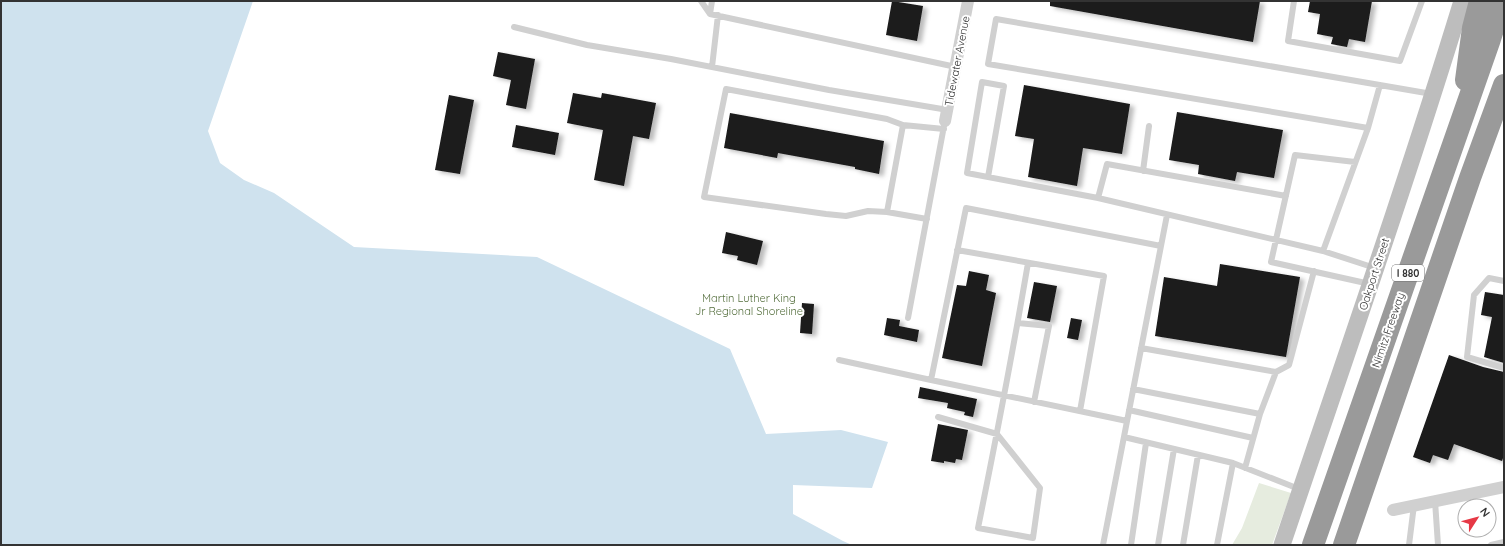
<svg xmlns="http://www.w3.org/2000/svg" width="1505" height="546" viewBox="0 0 1505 546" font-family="Quicksand,sans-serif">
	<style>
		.green { fill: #e6ecdf }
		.water { fill: #cfe2ee }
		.building { fill: #1a1a1a; filter: url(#shadow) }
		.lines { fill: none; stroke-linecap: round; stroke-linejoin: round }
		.service { stroke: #d0d0d0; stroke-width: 6 }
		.minor { stroke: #d0d0d0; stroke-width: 12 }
		.secondary { stroke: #bdbdbd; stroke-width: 17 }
		.motorway { stroke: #9a9a9a; stroke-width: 22 }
		.labels { text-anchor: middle; stroke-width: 4; stroke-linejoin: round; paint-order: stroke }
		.shield { fill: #fff; stroke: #707070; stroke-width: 1 }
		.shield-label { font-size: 10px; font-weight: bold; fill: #333 }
		.street-label { font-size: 11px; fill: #333; stroke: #fff }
		.park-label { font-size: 11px; fill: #56703f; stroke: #fff }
	</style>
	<defs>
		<filter id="shadow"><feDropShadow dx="4.5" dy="2.5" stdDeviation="2" flood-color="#0004"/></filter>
	</defs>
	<rect width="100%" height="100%" fill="#fff"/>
	<!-- green -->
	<path class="green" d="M1259 483 1291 493 1272 545H1232L1242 528Z"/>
	<!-- water -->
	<path class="water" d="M1 1H253L208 131 220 163 244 180 274 193 354 247 537 257 730 349 766 434 841 430 888 442 872 488 793 485V514L843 541 852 545H1Z"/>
	<!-- building -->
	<path class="building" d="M892 1 923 6 917 41 886 35Z
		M1050 1H1260L1253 42 1050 6Z
		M1310 1H1372L1365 42 1349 39 1347 47 1331 44 1333 37 1317 34 1320 14 1308 12Z
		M498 52 535 59 526 109 506 105 511 80 493 76Z
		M1024 85 1130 104 1122 154 1083 148 1077 186 1028 177 1034 139 1015 136Z
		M573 93 601 98 602 93 656 103 649 139 633 136 624 186 594 180 603 130 567 123Z
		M449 95 474 100 460 174 435 170Z
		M1177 112 1283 130 1274 178 1237 172 1235 181 1198 174 1199 165 1169 160Z
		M730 113 884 141 879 174 855 169V167L778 153 777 158 724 148Z
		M516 125 559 133 555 155 512 147Z
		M726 232 763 241 757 265 737 260 738 256 722 253Z
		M1220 264 1300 277 1286 357 1155 336 1164 277 1217 286Z
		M969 271 989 275 986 290 996 293 982 366 942 358 957 285 966 286Z
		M1034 282 1057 286 1050 322 1027 318Z
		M1485 292 1504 295V363L1484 357 1492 317 1481 315Z
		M802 303 814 304 812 334 800 333Z
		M887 318 900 320 899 326 919 330 917 342 884 335Z
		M1071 318 1082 320 1078 340 1067 338Z
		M1449 355 1483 367 1504 372V455L1502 461 1454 444 1448 460 1433 455 1430 463 1413 457Z
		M920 387 977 399 973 417 964 415 965 412 947 408 948 403 918 398Z
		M938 424 968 430 962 460 956 459 955 463 944 461V463L931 461Z"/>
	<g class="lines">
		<!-- service -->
		<path class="service" d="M701 1 710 14 956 67
			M1294 1 1288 41 1400 61 1422 1
			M710 14 712 1
			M514 27 587 45 671 59 829 90 948 110
			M712 67 718 15
			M1368 128 988 64 996 19 1432 94
			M1355 162 1295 155 1271 262 1370 284
			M1143 171 1149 126
			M988 177 1004 86 982 82 967 173 1098 198 1323 251
			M1098 198 1107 164 1286 196
			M887 212 903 125
			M927 219 887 212 868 211 846 216 826 214 704 197 726 89 887 119 903 125 944 129
			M957 250 1104 276 1080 411
			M1375 268 1323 251 1368 128 1380 85
			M1504 281 1489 278 1474 295 1467 357 1504 368
			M908 318 944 126
			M1018 323 1049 326 1034 402
			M1141 348 1276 372 1260 414
			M839 360 931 380
			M1276 372 1289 365 1314 271
			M1133 389 1260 414 1245 468
			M1129 410 1253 438
			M938 417 997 434 1040 488 1033 538 978 528C996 439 1013 351 1028 263
			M1127 421 931 380 966 208 1161 246
			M1124 437 1233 463
			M1435 501 1438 545
			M1103 545 1167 215
			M1131 545 1146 443
			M1158 545 1174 449
			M1183 545 1198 455
			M1217 545 1233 463 1299 489
			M1409 545 1414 505
			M1491 545 1504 542"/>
		<!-- minor -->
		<path class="minor" d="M945 121 968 1
			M1393 510 1504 487"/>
		<!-- secondary -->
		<path class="secondary" d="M1282 545C1343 364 1406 184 1462 1"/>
		<!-- motorway -->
		<path class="motorway" d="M1466 80 1473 28 1480 1
			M1313 545 1490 39 1502 1
			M1344 545 1470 178 1504 85"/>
	</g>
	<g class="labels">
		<!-- shield labels -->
		<rect class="shield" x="1392" y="265" width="32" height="16" rx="3"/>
		<g class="shield-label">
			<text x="1408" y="277">I 880</text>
		</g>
		<!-- street labels -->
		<g class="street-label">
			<text transform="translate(957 61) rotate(-79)" y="4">Tidewater Avenue</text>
			<text transform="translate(1374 274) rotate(-72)" y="4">Oakport Street</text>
			<text transform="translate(1388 330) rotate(-71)" y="4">Nimitz Freeway</text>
		</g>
		<!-- park labels -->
		<g class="park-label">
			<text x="749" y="302">Martin Luther King<tspan x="749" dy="13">Jr Regional Shoreline</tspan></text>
		</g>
	</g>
	<!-- border -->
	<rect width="1505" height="546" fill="none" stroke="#333333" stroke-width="4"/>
	<!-- north arrow -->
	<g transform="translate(1477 518) rotate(54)"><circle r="19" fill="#ffffff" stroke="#adadad"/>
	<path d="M0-3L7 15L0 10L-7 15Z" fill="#e63946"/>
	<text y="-6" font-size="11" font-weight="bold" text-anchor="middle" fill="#333333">N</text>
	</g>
</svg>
